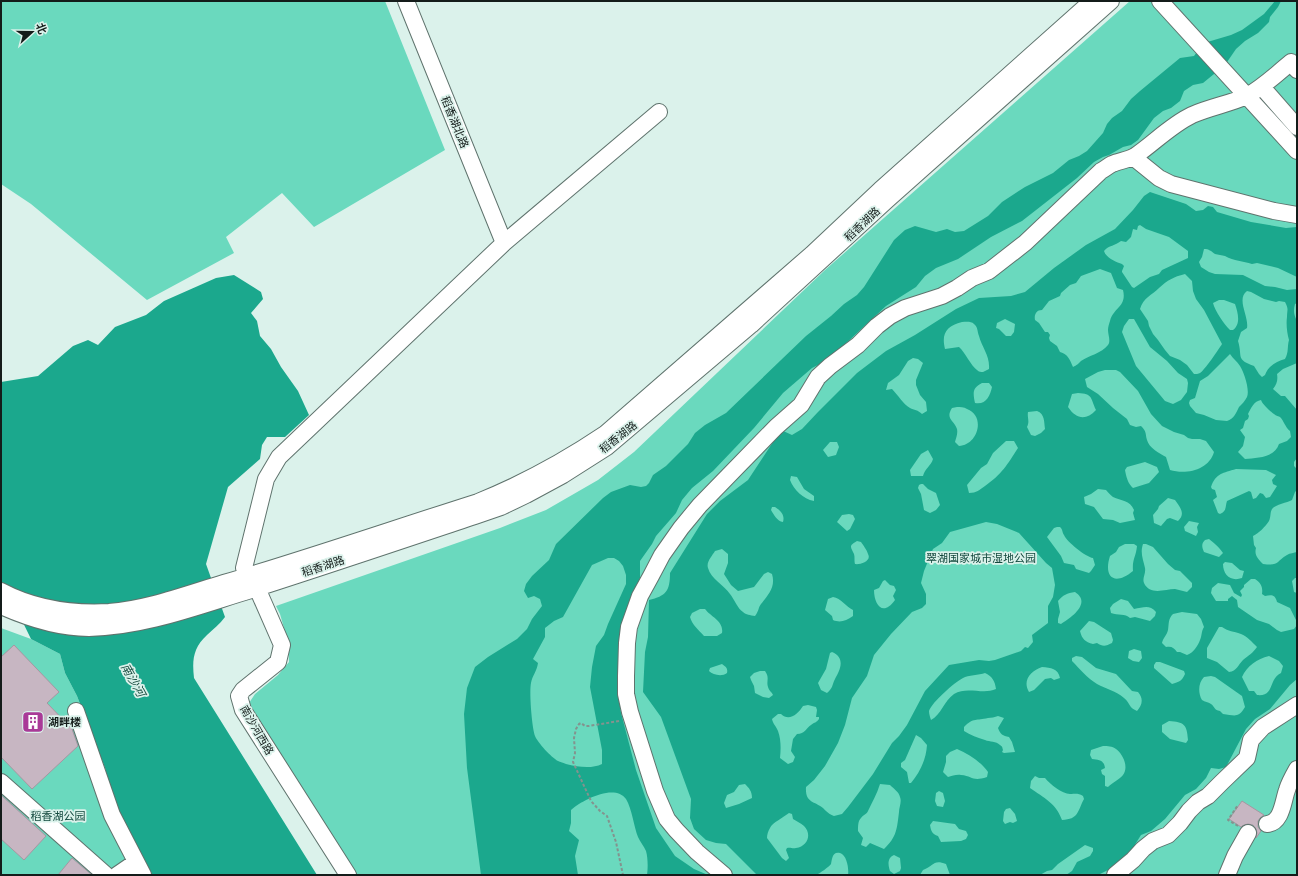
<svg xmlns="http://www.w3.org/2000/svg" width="1298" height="876" viewBox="0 0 1298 876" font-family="Barlow,'Noto Sans SC',sans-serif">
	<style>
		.green { fill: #6ad9be }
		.water { fill: #1ba88d; fill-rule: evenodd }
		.building { fill: #c7b6c2; stroke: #a696a1 }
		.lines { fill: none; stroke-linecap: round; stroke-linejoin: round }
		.minor-casing { stroke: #5f736d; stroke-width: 18 }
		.path { stroke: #83938e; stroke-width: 2; stroke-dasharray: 3 2; stroke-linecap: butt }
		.minor { stroke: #fff; stroke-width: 16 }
		.labels { text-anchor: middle; stroke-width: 3.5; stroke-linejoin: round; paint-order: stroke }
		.street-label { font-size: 11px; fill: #141c1a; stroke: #dbf2eb }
		.park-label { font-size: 11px; fill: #12483d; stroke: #dbf2eb }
		.poi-label { font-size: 11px; font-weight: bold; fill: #141c1a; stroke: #dbf2eb; text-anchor: start }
		.water-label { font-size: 12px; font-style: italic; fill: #1b4f43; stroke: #dbf2eb }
	</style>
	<rect width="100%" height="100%" fill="#dbf2eb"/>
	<!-- green -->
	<path class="green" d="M1 1H385L445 150 314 227 282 193 226 237 234 253 147 300 31 204 1 184Z
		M1130 1H1297V875H354L253 716 249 703 255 694 278 675 289 662 288 642 280 614 276 606 500 528 546 510 598 480 634 452 825 270Z
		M1 628 31 639 60 654 65 673 77 696 105 768 115 809 151 875H1Z"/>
	<!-- water -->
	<path class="water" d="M1275 1H1281L1278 7 1270 17 1269 22 1258 33 1245 41 1236 49 1225 65 1203 83 1193 85 1184 91 1180 101 1171 108 1163 111 1154 118 1138 140 1131 145 1123 147 1109 155 1103 157 1094 162 1077 178 1022 221 991 237 958 259 936 268 925 276 916 287 886 306 828 360 812 368 783 393 754 428 713 471 692 488 682 500 676 513 656 536 652 544 640 561V578L637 588 619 700 621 713 636 770 656 828 675 856 694 869 708 875H647C648 868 648 858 646 851 644 846 640 842 638 837 634 827 632 809 626 799 615 783 582 800 571 810V823L569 831 579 840 575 856 578 875H481L467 768 464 714 467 688 475 667 488 657 517 639 527 629 532 619 542 606 540 599 534 596 528 598 524 591 526 584 532 576 549 560 556 544 603 498 611 492 630 485 641 487 646 486 649 483 653 475 666 466 688 444 695 433 705 425 726 413 806 336 831 316 844 304 857 295 864 287 894 240 905 230 915 226 936 232 947 229 955 232 964 231 988 216 1002 202 1025 187 1053 173 1069 160 1079 156 1087 151 1103 133 1107 124 1112 118 1122 111 1131 99 1140 91 1180 58 1194 56 1204 43 1231 35 1242 30 1264 14ZM608 558H614L619 561 623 566 626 575V584L608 624 604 635 596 646 592 667 590 687 602 750V764C592 769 578 767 566 764 564 763 560 762 558 761 551 757 538 743 535 736 532 728 529 692 531 683 532 676 537 671 538 663L533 659 545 637V628L554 621 563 617 592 565Z
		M1150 192 1186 204 1196 211 1203 210 1208 206 1213 207 1217 212 1251 222 1286 228 1297 227V277L1278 268 1257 263 1252 264C1243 261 1234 261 1225 256 1222 255 1218 255 1215 254 1211 251 1209 249 1204 249L1202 257 1199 262 1201 267 1209 272 1215 274 1243 275 1265 286 1275 287 1287 290 1297 289V303L1295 304C1293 311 1294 315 1297 321V363L1283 369 1277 374C1278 380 1277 384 1273 389L1281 396H1285L1297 410V458L1294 462V466L1297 469V490L1295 492 1292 500C1287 503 1276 504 1272 509 1270 512 1271 517 1269 521 1265 527 1259 533 1253 536L1254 545 1256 548C1254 555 1258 559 1263 564 1280 566 1275 562 1287 555 1290 553 1294 553 1297 552V578H1295L1292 581 1294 592 1297 593V622L1290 608 1277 602C1275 594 1271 595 1265 596L1262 594C1263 587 1261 583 1255 579H1251L1244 585V587L1240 591 1242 595 1241 597 1234 593 1230 585 1218 583 1212 588 1211 593 1216 601H1228V599L1232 596 1237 600 1238 607 1257 620 1269 624 1277 630 1281 632 1294 629 1297 625V679L1290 685 1270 709 1255 719 1246 729 1226 767 1219 769 1211 768 1206 778 1196 789 1185 795 1165 819 1151 831 1141 835 1136 843 1130 855 1108 870 1098 875H1066L1072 871 1077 862 1090 856 1093 851V848L1085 845 1058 864 1052 870 1047 871 1040 875H950L946 864C933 859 934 866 923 870L920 875H848C849 869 847 855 840 853 832 851 832 860 831 864 830 866 819 874 816 875 812 876 805 875 801 875 786 875 771 875 757 875L726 844 716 843 706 840 694 829 690 818 691 799 661 717 643 692 645 652 648 637 649 600C666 596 670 591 670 573L707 514 720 501 748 480 781 430 792 435 802 429 818 412 857 373 886 351 915 335 956 309 979 298 1011 296 1025 292 1054 268 1086 245 1115 229 1133 210 1144 196ZM1140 225 1146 229 1169 237 1188 251V258L1162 270 1159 274 1150 277 1134 288 1132 287 1122 272V271L1124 266 1122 264C1116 262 1106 258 1104 251 1109 245 1115 246 1121 241L1126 242 1131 237 1133 229 1137 230 1138 226ZM1100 269 1111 273 1117 288 1123 290C1127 307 1114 307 1110 321 1109 324 1108 327 1108 330 1108 335 1111 341 1108 345 1102 353 1088 356 1081 361 1078 364 1077 365 1073 367 1070 360 1068 354 1060 352L1057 346 1050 341 1049 338 1050 335 1048 332H1045L1039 323 1035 320C1034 315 1036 310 1042 310L1049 301 1060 296 1061 293 1070 285 1076 283 1081 276ZM1185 274 1192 281 1193 291 1196 299 1204 310 1222 344C1219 349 1204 371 1200 373 1199 374 1195 374 1194 374L1187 365 1180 360 1170 356 1165 350 1158 340 1153 334 1149 326 1148 321 1140 309C1143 298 1152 295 1159 288 1168 280 1173 277 1185 274ZM1247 291 1251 292 1264 299 1276 302 1279 301 1285 302C1289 310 1287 309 1287 317 1286 324 1287 333 1289 340 1287 347 1289 352 1285 359 1277 361 1268 366 1265 375L1262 377 1259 374 1254 366C1235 359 1243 357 1238 341L1241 332 1247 328C1249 316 1236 299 1247 291ZM1219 300H1224L1235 304C1238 313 1241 324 1233 330H1230C1224 324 1215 311 1213 303ZM1005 319 1015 324 1014 332 1011 336H1006L999 329 996 328 997 323ZM1129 319H1134L1150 347 1167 361 1178 373 1187 379 1188 383 1187 392 1181 400 1173 404 1165 401 1136 366 1122 332 1124 326ZM962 322C966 322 971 321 974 324 978 327 977 331 979 336 982 348 990 355 989 369L983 372C981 372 979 372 977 370 971 366 965 352 959 347L945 349C941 333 947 326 962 322ZM1230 354C1233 359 1237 361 1240 366 1244 372 1250 390 1247 397 1245 401 1242 404 1239 407 1236 413 1234 419 1227 421L1216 420 1204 415 1196 413 1190 406 1189 403 1190 400 1195 398 1200 381 1208 376ZM913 358 918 359 923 363 916 380V385L920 395 926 402 927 411 922 414C918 410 914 410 910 408 903 404 898 395 892 389L886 390 888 383 899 375 908 361ZM1105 370H1116L1120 372 1138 391 1151 414 1162 426 1174 432 1184 435 1188 438 1192 439H1200L1206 441 1214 452C1209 470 1186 475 1170 470L1166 457C1159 453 1149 448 1147 440 1145 433 1147 432 1141 426L1136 427 1130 425 1127 419 1113 408 1098 394 1087 387 1085 379 1098 372ZM982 383H989L992 387C990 396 986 405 975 403 973 393 972 388 982 383ZM1078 393C1093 394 1090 397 1096 410 1086 421 1076 419 1068 407L1072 394ZM1261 400C1262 404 1271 412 1274 414 1276 416 1279 416 1280 417 1284 421 1285 427 1290 431L1291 437 1287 441 1279 444C1274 458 1257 458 1245 459L1238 452 1243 446 1245 437 1240 430 1243 428 1245 421 1248 419 1249 416 1248 414C1251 408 1254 401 1261 400ZM957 407C960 407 964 407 967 409 986 416 978 445 959 446L955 442C956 438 958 434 957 429 954 420 945 419 952 408ZM1037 411C1045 414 1044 422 1045 429L1041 433 1035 436 1031 435 1027 427C1030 421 1027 418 1028 412ZM1006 441H1014L1018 448C1007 465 1002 474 985 486 979 490 977 493 969 493L967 485 981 468 987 464 993 453ZM830 442H837L839 447 836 455 828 457 823 450ZM928 450 933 459C931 466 925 468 923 476H911L910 470 921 454ZM1145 462 1157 467 1159 472 1149 483 1133 488C1128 484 1126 476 1125 470L1127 467ZM1236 469 1266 470 1276 475 1272 480 1273 484 1277 486 1270 497 1266 498 1263 494 1260 493 1256 498 1253 499 1251 492 1249 491 1227 501C1225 507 1227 511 1220 514L1218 513 1213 500 1217 497 1215 490 1212 489 1211 487C1216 473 1223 473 1236 469ZM791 476 797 477 804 489 814 496V501C803 499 794 490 790 480ZM921 484H923L928 489 936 493 940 505 936 510 930 513 924 510 921 494 918 488 919 485ZM1098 489 1106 490C1108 492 1110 495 1113 497 1121 501 1130 500 1134 510L1133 513 1135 520 1120 523 1113 520 1103 519 1094 507 1085 504 1084 497 1091 494ZM1168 498 1175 500C1180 507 1186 514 1178 521L1170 518 1167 519 1161 526 1154 523 1153 515 1158 509 1159 506ZM772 507H775C781 511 785 515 783 522 777 521 774 515 771 510ZM849 514 853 515 855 519 850 529 847 531 837 522 842 515ZM1189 521 1199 523 1197 527 1198 532 1196 536 1185 531 1184 527ZM986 522 997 524 1019 533 1046 563 1052 568 1055 585 1053 597 1048 606V623L1032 635 1033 642 1028 648 1025 647 1021 651 995 660 989 661 979 660 949 665 925 691 907 725 899 736 892 743 873 774 848 807 842 814 834 816C829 814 827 812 823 808 814 801 805 803 806 787L814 780 825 766 838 743 845 725 852 698 867 676 874 655 891 634 912 612 922 608 926 604V594L921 583 924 571 933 549 942 543 950 532ZM1057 527H1060C1063 530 1062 532 1064 535 1067 542 1086 557 1093 558L1095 565 1091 571 1089 573 1076 569 1074 565 1064 563 1061 556 1047 537 1054 528ZM1209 539C1215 544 1218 546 1223 553L1219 557 1204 552C1202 547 1201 544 1205 540ZM857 541 861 542C863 545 867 550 868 554 872 561 860 565 855 564 854 560 855 557 854 554 851 547 848 546 857 541ZM1125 544H1134L1137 546C1136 557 1132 559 1133 571 1115 586 1103 578 1110 556L1116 552 1119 547ZM1143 544H1146L1153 547 1168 564 1175 570 1180 571 1192 583V587L1187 592C1183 591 1179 590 1175 589 1165 589 1150 596 1144 583 1142 578 1146 574 1145 568 1143 559 1140 553 1143 544ZM722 549 728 554V563L724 574 731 585 738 591 754 587 764 574 768 572 772 574C776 587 768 595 761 604 758 608 759 611 755 616 750 615 746 615 743 612 738 609 734 599 730 594 724 585 711 579 708 568 706 562 712 556 715 551ZM1225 562 1232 563 1240 570 1244 571 1242 578C1231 582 1223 575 1223 564ZM885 580 890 585 894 586 896 590 893 596 895 600C883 617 874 605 874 590L879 588 883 581ZM1075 592C1092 603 1071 618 1061 624L1058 623V619L1060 612 1058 601C1063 595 1067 593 1075 592ZM833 597C841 598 846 607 853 610V616C846 621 840 623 833 620L832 616 825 610 828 599ZM1121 599 1128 601 1134 609C1143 608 1149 604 1156 612L1155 616 1150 621 1135 617 1130 618C1125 613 1118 616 1111 613L1110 608 1113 604ZM700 609H705C711 617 724 621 722 633L717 636H704C699 630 692 625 690 617L692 613ZM1182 612 1197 614 1201 619 1204 627C1201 632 1202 636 1200 640 1198 646 1193 653 1187 655L1180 652H1177C1174 648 1172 646 1166 647L1162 643C1163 638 1167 635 1168 630 1169 623 1168 619 1173 614ZM1089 621 1094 622 1111 633 1113 640 1112 643C1106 646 1103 647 1097 643L1093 644C1085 642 1082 639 1080 631ZM1219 627H1222C1229 632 1233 631 1241 634 1247 636 1252 642 1257 647 1253 653 1249 655 1243 660 1238 665 1237 671 1229 672L1217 662 1207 658V648ZM1134 649 1141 651 1142 658 1139 662 1133 661 1128 658 1129 651ZM832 652C846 658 840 670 835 679 832 685 833 688 827 693L821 690 818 683 826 669 830 653ZM1076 656 1082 657 1096 668 1116 674 1132 691 1138 692C1144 699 1142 705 1137 711 1128 707 1131 704 1124 698 1116 691 1106 689 1097 684 1087 678 1080 669 1072 661V658ZM1269 656 1279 661 1283 666 1281 673C1268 679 1275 697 1257 695L1254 691H1249L1242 677C1247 666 1257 659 1269 656ZM1156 662H1160L1184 671 1185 674C1182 681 1179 682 1172 684L1154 668V665ZM722 664C726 667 728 668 727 673 722 677 713 675 709 671L710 668ZM1042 667C1051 668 1058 668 1060 678L1054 680 1051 678 1045 679 1034 690 1029 692C1022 680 1031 671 1042 667ZM760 671H765C770 678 766 681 768 687 769 691 772 692 773 695L769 698 763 697 755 693 754 686 751 680 750 677 754 673ZM985 673C992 676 995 681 996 689 983 695 967 686 954 694 944 701 941 715 931 720 930 717 929 714 929 711 932 702 955 682 963 678 968 675 979 675 985 673ZM1211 676 1215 677 1242 696 1245 707C1238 719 1234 715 1223 714L1220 711C1214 710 1215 707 1211 704 1208 702 1205 702 1202 700 1198 693 1198 683 1204 677ZM808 705 816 707 817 710 816 717H819V719C816 723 815 722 811 725 806 728 805 734 797 734L793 739 791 751 795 757 793 762 788 764 780 758C781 749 781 739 778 731 776 726 773 724 772 719L778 714H781C789 722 798 714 803 706ZM998 716 1004 718 998 728C1000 734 1003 736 1009 737L1012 742 1015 752 1004 753 1002 752 1003 750C1002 747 1003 747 1000 745 996 741 990 742 985 740 978 738 970 735 964 731V727C974 717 976 721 988 718 991 718 995 717 998 716ZM1169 721C1184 722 1187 724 1188 740L1186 743 1170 739 1162 732V725ZM916 735 921 738 927 745C926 760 920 772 911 783H909L907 772 901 767V763L905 760ZM1103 746C1108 746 1112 746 1116 749 1123 754 1129 767 1123 775 1120 779 1112 783 1108 787L1105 786V776L1102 774 1101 770 1105 768C1104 760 1099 760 1092 759L1090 755 1091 750ZM957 749C969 754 981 762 988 772L987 777C972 782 973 776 961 775 957 774 952 776 948 777L943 772 946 762V756L950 752ZM1035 776 1039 778H1045C1050 784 1062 794 1070 794 1076 794 1078 793 1083 796L1084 799C1077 812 1079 819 1062 820 1056 803 1044 798 1030 788L1031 781ZM745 784C749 788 752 791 752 798L739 804 726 808 724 803 727 795 734 792 739 785ZM880 784 890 785C894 789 899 792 900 797 902 802 899 807 899 812 897 828 897 837 884 849L870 843 866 847 861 845 863 838 858 831C858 826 858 821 861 818 863 815 867 814 868 811 872 802 877 794 880 784ZM939 791 943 793 945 801 943 807 937 806 935 801 936 793ZM1010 808 1015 814 1017 821 1013 823 1010 822 1005 824 1003 821 1004 812 1006 809ZM789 813 792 814 793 819C796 821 801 823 804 826 812 834 808 846 796 848 792 849 791 847 787 848L786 850 789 858 786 861 782 858 767 838C767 835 768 831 770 828 772 823 784 817 789 813ZM933 821C941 822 947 823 955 824L959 829 966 831 968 835 966 839 961 841 941 842 938 836C932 834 931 831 930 825ZM894 855 900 858 901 868 900 871 894 874 890 871C888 865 887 858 894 855Z
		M234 275 261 292 263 299 251 313 257 321 260 336 271 349 281 367 298 391 309 415 285 437H267L262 445 260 459 228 487 206 564 225 617C220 624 213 629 207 635 193 648 192 660 194 678L317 875H151L115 809 105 768 77 696 65 673 60 654 31 639 12 600 1 591V382L38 376 73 346 88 340 98 345 115 327 146 315 164 301 216 278Z"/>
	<!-- building -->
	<path class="building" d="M14 645 59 692 47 703 72 729 78 746 32 789 1 757V657Z
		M1 795 46 836 24 860 1 839Z
		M1242 801 1264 815 1260 818 1258 821V827L1261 831 1256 838 1257 833 1256 829 1253 825 1248 824 1244 825 1241 827 1229 819Z
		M72 858 92 875H58Z"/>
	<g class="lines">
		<!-- minor casing -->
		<g class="minor-casing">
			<path id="minor" d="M406 1 504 243
				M1160 1 1297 151
				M1262 87 1297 127
				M1133 157 1159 178 1171 184 1274 211 1297 215
				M1 591C35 609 72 614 109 612 148 609 187 594 224 583 309 558 393 529 478 502 525 483 562 463 605 434L812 254 880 190 1092 1
				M1 606C28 618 58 628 89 628 144 627 198 606 251 590 326 566 400 541 475 516L501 507 526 495 563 475 607 447 751 325 887 200 1111 1
				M76 711 112 815 143 875
				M1 782 106 875
				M1267 824C1282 823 1283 801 1287 790 1289 783 1293 776 1297 769
				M117 875 136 862
				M348 875 243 710 239 696 243 690 278 662 282 645 257 588 244 568 266 479 279 457 504 243 659 112
				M724 875 697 852 676 830 667 819 655 791 630 712 626 694V676L627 643 629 627 640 596 651 576 662 555 681 528 700 505 737 467 776 427 801 405 818 377 830 366 858 345 877 326 890 316 905 308 942 296 957 288 972 278 989 271 1025 243 1101 171C1105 169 1108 166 1112 164 1119 161 1128 160 1135 156 1154 143 1171 125 1192 115 1210 107 1229 104 1247 96 1263 87 1277 74 1291 62L1297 70
				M1115 875 1133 860 1143 849 1153 841 1168 835 1180 823 1189 811 1198 802 1208 796 1222 782 1247 758 1251 740 1263 727 1297 705
				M1227 875 1235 856 1248 833"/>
		</g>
		<!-- path -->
		<path class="path" d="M619 721 589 726H585L581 723 579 724 576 729 574 738 575 753 573 762 591 801 600 811 607 816 616 842 623 875
			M1238 826 1228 820 1238 805"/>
		<!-- minor -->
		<use href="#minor" class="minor"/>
	</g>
	<!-- icons -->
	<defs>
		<g id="building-square" transform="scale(1.15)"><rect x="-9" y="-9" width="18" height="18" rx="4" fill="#a93a97" stroke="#dbf2eb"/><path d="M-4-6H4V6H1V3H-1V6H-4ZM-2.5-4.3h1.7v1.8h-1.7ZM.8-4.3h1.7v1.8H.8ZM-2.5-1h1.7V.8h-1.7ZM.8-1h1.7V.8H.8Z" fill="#fff"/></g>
	</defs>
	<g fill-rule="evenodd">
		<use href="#building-square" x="33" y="722"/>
	</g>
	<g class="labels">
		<!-- street labels -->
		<g class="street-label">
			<text transform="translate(455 122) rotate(68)" y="4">稻香湖北路</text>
			<text transform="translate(862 224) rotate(-43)" y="4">稻香湖路</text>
			<text transform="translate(618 437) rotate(-38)" y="4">稻香湖路</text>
			<text transform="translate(323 566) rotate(-18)" y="4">稻香湖路</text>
			<text transform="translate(257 730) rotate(60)" y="4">南沙河西路</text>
		</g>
		<!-- park labels -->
		<g class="park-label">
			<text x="981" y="562">翠湖国家城市湿地公园</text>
			<text x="58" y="820">稻香湖公园</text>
		</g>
		<!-- poi labels -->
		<g class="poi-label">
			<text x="48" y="726">湖畔楼</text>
		</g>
		<!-- water labels -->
		<g class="water-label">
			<text transform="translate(133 680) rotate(61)" y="4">南沙河</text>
		</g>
	</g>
	<!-- border -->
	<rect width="1298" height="876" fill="none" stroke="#141c1a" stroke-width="4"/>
	<!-- north arrow -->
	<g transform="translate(32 32) rotate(69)" stroke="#dbf2eb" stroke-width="3" paint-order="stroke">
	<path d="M0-3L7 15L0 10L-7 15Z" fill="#141c1a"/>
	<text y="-6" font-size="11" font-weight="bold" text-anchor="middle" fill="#141c1a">北</text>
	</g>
</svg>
